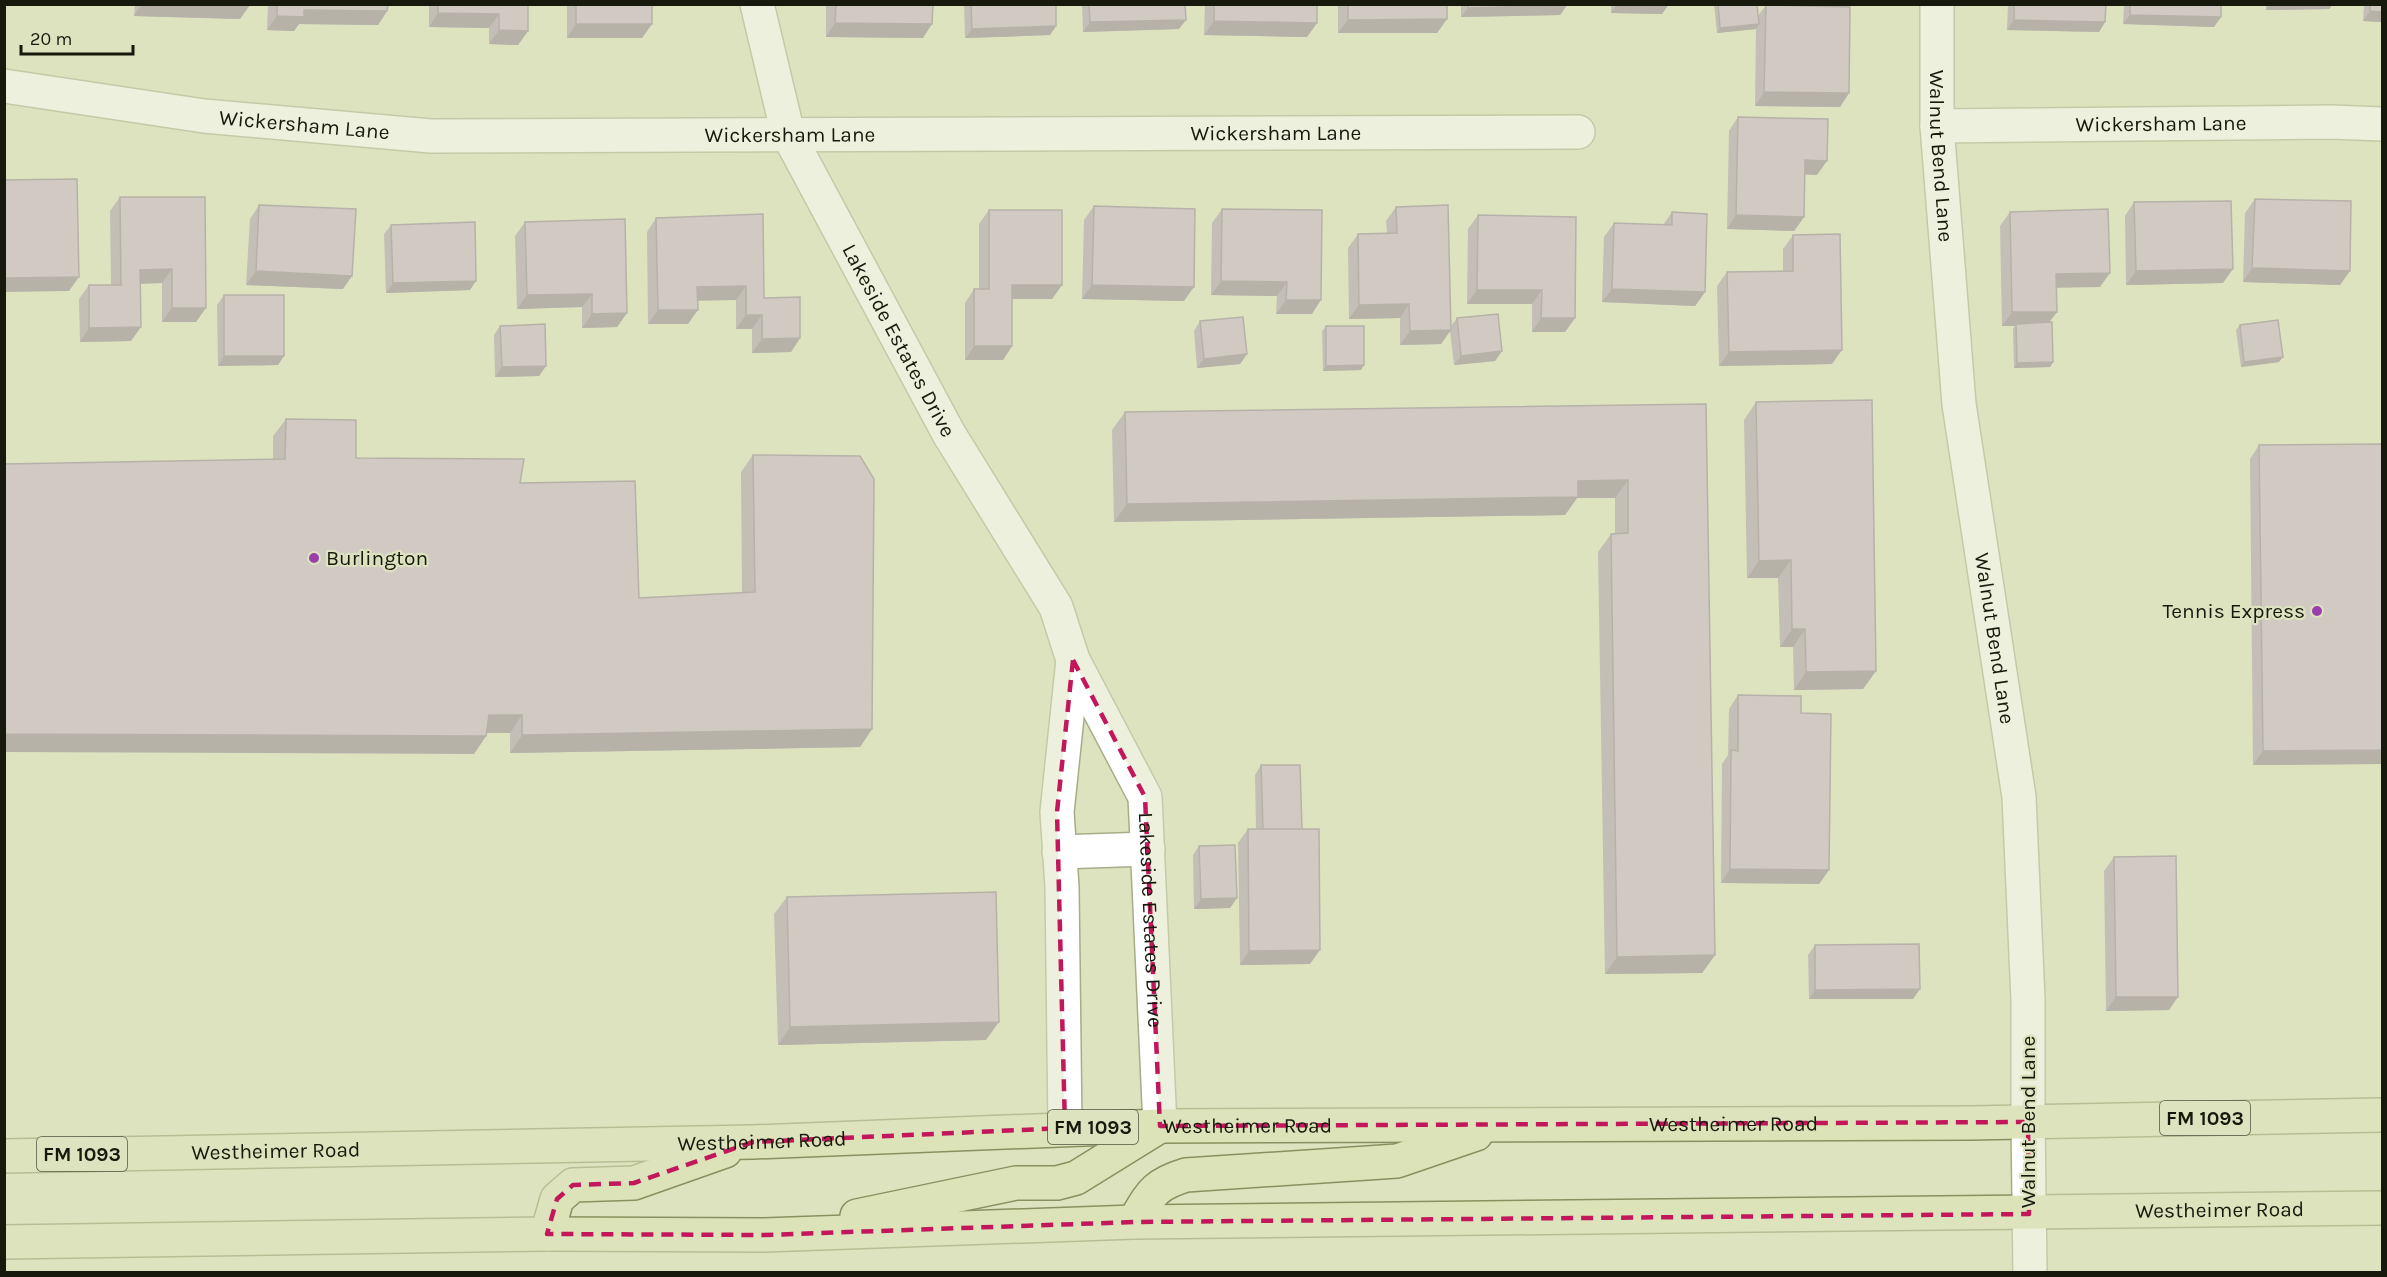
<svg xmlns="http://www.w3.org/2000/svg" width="2387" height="1277" viewBox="0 0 2387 1277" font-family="Karla,sans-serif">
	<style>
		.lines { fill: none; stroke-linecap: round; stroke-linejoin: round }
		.street-casing { stroke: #a7ac89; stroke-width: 36 }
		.secondary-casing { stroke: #a7ac89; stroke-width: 36 }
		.primary-casing { stroke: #89905f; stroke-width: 36 }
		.street { stroke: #fff; stroke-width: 33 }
		.secondary { stroke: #fff; stroke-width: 33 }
		.primary { stroke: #dde3b9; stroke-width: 33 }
		.wall { fill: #a792ab }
		.shaded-wall { fill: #88778b }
		.building { fill: #c2aac7; stroke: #88778b; stroke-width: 1.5 }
		.marked { fill: none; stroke: #c2185b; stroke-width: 4.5; stroke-dasharray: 12 8; stroke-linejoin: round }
		.poi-dot { fill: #9a40ab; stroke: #dde3bf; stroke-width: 2 }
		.labels { text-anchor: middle; stroke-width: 4.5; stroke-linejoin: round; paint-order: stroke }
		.shield { fill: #dde3bf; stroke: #525642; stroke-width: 1.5 }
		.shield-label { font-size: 20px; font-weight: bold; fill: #17190c }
		.street-label { font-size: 21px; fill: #17190c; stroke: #dde3bf }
		.poi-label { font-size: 21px; fill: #17190c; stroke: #dde3bf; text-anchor: start }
	</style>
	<rect width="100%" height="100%" fill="#dde3bf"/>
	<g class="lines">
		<!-- street casing -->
		<g class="street-casing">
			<g id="street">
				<path id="s1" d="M757 4 788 134 949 434 1056 607 1073 660 1145 797 1160 1126"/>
				<path id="s2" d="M1937 4V126L1959 404 2019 797 2028 1000V1122"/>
				<path id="s3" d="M4 86 204 116 431 136 1578 132"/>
				<path id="s4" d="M1937 126 2331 122 2382 124"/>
				<path d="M1059 852 1148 849"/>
				<path d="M1065 1128 1062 887 1057 812 1073 660"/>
			</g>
		</g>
		<!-- secondary casing -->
		<g class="secondary-casing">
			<path id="secondary" d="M2028 1122 2030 1272"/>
		</g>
		<!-- primary casing -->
		<g class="primary-casing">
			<g id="primary">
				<path id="s5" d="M4 1156 753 1142 1160 1126 1971 1123 2382 1115"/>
				<path d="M857 1216 1016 1183H1057L1076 1178 1160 1126"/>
				<path d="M1134 1222C1151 1194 1153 1185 1186 1175L1397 1161 1476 1134"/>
				<path d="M547 1234 557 1199 573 1185 634 1183 725 1151"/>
				<path id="s6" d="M4 1242 547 1234 764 1235 1134 1222 2382 1208"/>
			</g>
		</g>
		<!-- street -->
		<use href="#street" class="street"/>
		<!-- secondary -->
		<use href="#secondary" class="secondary"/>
		<!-- primary -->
		<use href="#primary" class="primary"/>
	</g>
	<!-- wall -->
	<path class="wall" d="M135 4H250L240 19 134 16Z
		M268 4H388L387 11 378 25 299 24 294 31 267 30Z
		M429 4H528V31L518 45 489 44V28L429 27Z
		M567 4H652V24L642 38H567Z
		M826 4H933L923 38 826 37Z
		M964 4H1056V26L1050 35 965 38Z
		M1082 4H1185L1179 29 1083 32Z
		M1205 4H1317V23L1307 37 1204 35Z
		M1338 4H1447V19L1437 33H1338Z
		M1461 4H1567V5L1560 15 1461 17Z
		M1611 4H1669L1662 14 1611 13Z
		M1714 4H1757L1758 16 1766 5 1849 93 1840 107 1755 106 1756 29 1717 33Z
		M2008 4H2106L2105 22 2099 32 2007 30Z
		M2124 4H2221L2214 27 2123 24Z
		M2266 4H2333L2329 9 2266 10Z
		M2364 4H2382V22L2363 21Z
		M1738 117 1817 175 1805 174 1804 217 1794 231 1727 229 1729 131Z
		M120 197H205L196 322H162V283L140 284 131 341 80 342 79 299 89 285H111L110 211Z
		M2255 199 2340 285 2243 282 2245 213Z
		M2134 202 2223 283 2126 285 2125 216Z
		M259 205 343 289 246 285 250 219Z
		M1094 206 1184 301 1082 299 1084 220Z
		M1396 207 1451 326 1457 318 1502 351 1495 361 1454 365 1450 331 1441 344 1400 345V318L1349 319 1348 248 1358 234 1387 233 1386 221Z
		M1222 209 1322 210 1312 314H1276L1277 296 1211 295 1212 223Z
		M989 210 1062 285 1052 299H1012V346L1003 360H965V303L974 289H979V224Z
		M1672 212 1705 292 1695 306 1602 302 1604 237 1614 223 1663 225Z
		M2010 212 2100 287H2056L2057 312 2049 322 2053 362 2050 367 2014 368 2013 329 2015 326H2002L2000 226Z
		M1478 215 1575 318 1565 332H1532V304H1467L1468 229Z
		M656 218 764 298 800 338 791 352 752 353V329H736V300H698L688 324H648L647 232Z
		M525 222 627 313 617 327 582 328V307L517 309 515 236Z
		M391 225 470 290 386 293 384 234Z
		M1793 235 1832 364 1719 366 1717 286 1727 272 1783 271V249Z
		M224 295 278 365 218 366 217 305Z
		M1200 321 1247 354 1240 364 1197 368 1194 331Z
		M2240 325 2279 362 2241 367 2236 330Z
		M500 326 546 366 539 376 495 377 494 335Z
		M1326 326 1361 370 1323 371 1322 331Z
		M1756 402 1876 671 1863 689 1794 690 1793 647H1780L1778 578H1747L1744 420Z
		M1706 404 1715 955 1702 973 1605 974 1598 552 1611 534H1615V498H1577L1565 515 1114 522 1112 430 1125 412Z
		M286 419 356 458 520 483 639 598 742 593 741 472 753 455 872 729 860 747 510 753V733H486V736L474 754 273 459V436Z
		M2382 444V764L2253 765 2250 459 2259 445Z
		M1738 695 1801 713 1829 870 1819 884 1721 883 1722 764 1728 755 1729 709Z
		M1261 765 1302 829 1310 964 1240 965 1238 843 1248 829H1256L1255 775Z
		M1199 846 1237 898 1230 908 1194 909 1193 855Z
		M2114 857 2169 1010 2106 1011 2104 871Z
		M787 897 986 1040 778 1045 774 914Z
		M1815 945 1920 989 1913 999H1809L1808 955Z"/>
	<!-- shaded-wall -->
	<path class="shaded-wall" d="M142 4H224L250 5 240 19 134 16Z
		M1617 4H1669L1662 14 1611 13Z
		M2270 4H2333L2329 9 2266 10Z
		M1567 5 1560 15 1461 17 1468 8Z
		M304 10 387 11 378 25 299 24 294 31 267 30 277 16Z
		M2370 11 2382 12V22L2363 21Z
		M438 13 499 14 489 28 429 27Z
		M2130 15 2221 17 2214 27 2123 24Z
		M1447 19 1437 33H1338L1348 20Z
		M1186 20 1179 29 1083 32 1090 22Z
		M2014 20 2105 22 2099 32 2007 30Z
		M1214 21 1317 23 1307 37 1204 35Z
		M835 23 932 24 923 38 826 37Z
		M576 24H652L642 38H567Z
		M1759 24 1756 29 1717 33 1720 28Z
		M1056 26 1050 35 965 38 972 29Z
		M499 30 528 31 518 45 489 44Z
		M1764 92 1849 93 1840 107 1755 106Z
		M1805 160 1827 161 1817 175 1795 174Z
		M1736 215 1804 217 1794 231 1727 229Z
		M2252 268 2350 271 2340 285 2243 282Z
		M172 269 162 283 130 284 140 270Z
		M2233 269 2223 283 2126 285 2136 271Z
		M256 271 352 276 343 289 246 285Z
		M2110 273 2100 287 2046 288 2056 274Z
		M79 277 69 291 4 292V278Z
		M476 281 470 290 386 293 393 283Z
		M1221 281 1287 282 1277 296 1211 295Z
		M1012 285H1062L1052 299H1003Z
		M1092 285 1194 287 1184 301 1082 299Z
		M746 286 736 300 688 301 697 287Z
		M1612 289 1705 292 1695 306 1602 302Z
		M1477 290H1542L1532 304H1467Z
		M592 294 582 307 517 309 527 295Z
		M1286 300H1321L1312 314H1276Z
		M1409 304 1400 318 1349 319 1359 305Z
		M172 308H206L196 322H162Z
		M658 310H698L688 324H648Z
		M2012 312H2057L2047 325 2016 324 2015 326H2002Z
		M627 313 617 327 582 328 592 314Z
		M746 315H762L752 329H736Z
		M1541 318H1575L1565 332H1532Z
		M141 327 131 341 80 342 89 328Z
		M1451 330 1441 344 1400 345 1410 331Z
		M800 338 791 352 752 353 762 339Z
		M974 346H1012L1003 360H965Z
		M1842 350 1832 364 1719 366 1729 352Z
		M1502 351 1495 361 1454 365 1461 356Z
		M1247 354 1240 364 1197 368 1204 359Z
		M224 356H284L278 365 218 366Z
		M2283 357 2279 362 2241 367 2244 362Z
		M2053 362 2050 367 2014 368 2017 363Z
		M1364 365 1361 370 1323 371 1326 366Z
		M546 366 539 376 495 377 502 367Z
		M1628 480 1615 498H1577L1565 515 1114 522 1127 504 1578 481Z
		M1791 560 1778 578H1747L1759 561Z
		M1792 629H1805L1793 647H1780Z
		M1876 671 1863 689 1794 690 1806 672Z
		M489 715H522L510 733H477Z
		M872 729 860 747 510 753 522 735Z
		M4 734 486 736 474 754 4 752Z
		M2382 750V764L2253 765 2263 751Z
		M1730 869 1829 870 1819 884 1721 883Z
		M1237 898 1230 908 1194 909 1201 899Z
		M1320 950 1310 964 1240 965 1249 951Z
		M1715 955 1702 973 1605 974 1617 957Z
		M1920 989 1913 999H1809L1815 990Z
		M2116 997H2178L2169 1010 2106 1011Z
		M999 1022 986 1040 778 1045 790 1027Z"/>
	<!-- building -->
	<path class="building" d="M277 4H388L387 11 304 10V17L277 16Z
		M438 4H528V31L499 30V14L438 13Z
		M576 4H652V24H576Z
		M836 4H933L932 24 835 23Z
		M971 4H1056V26L972 29Z
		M1089 4H1185L1186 20 1090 22Z
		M1214 4H1317V23L1214 21Z
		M1348 4H1447V19L1348 20Z
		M1468 4H1567V5L1468 8Z
		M1718 4H1757L1759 24 1720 28Z
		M2014 4H2106L2105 22 2014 20Z
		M2130 4H2221V17L2130 15Z
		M2370 4H2382V12L2370 11Z
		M1766 5 1850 7 1849 93 1764 92Z
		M1738 117 1828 119 1827 161 1805 160 1804 217 1736 215Z
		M77 179 79 277 4 278V180Z
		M120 197H205L206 308H172V269L140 270 141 327 89 328V285H121Z
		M2255 199 2351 201 2350 271 2252 268Z
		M2231 201 2233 269 2136 271 2134 202Z
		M259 205 356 209 352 276 256 271Z
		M1448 205 1451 330 1410 331 1409 304 1359 305 1358 234 1397 233 1396 207Z
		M1094 206 1195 209 1194 287 1092 285Z
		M1222 209 1322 210 1321 300H1286L1287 282 1221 281Z
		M2108 209 2110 273 2056 274 2057 312H2012L2010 212Z
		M989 210H1062V285H1012V346H974V289H989Z
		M1672 212 1707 214 1705 292 1612 289 1614 223 1672 225Z
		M763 214 764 298 800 297V338L762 339V315H746V286L697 287 698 310H658L656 218Z
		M1478 215 1576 217 1575 318H1541L1542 290H1477Z
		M625 219 627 313 592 314V294L527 295 525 222Z
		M475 222 476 281 393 283 391 225Z
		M1840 234 1842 350 1729 352 1727 272 1793 271V235Z
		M224 295H284V356H224Z
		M1498 314 1502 351 1461 356 1457 318Z
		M1243 317 1247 354 1204 359 1200 321Z
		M2278 320 2283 357 2244 362 2240 325Z
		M2052 322 2053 362 2017 363 2016 324Z
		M545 324 546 366 502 367 500 326Z
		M1326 326H1364V365L1326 366Z
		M1872 400 1876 671 1806 672 1805 629H1792L1791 560 1759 561 1756 402Z
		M1706 404 1715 955 1617 957 1611 534 1628 533V480L1578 481V497L1127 504 1125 412Z
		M286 419 356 420V458L524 459 520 483 635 481 639 598 755 592 753 455 860 456 874 479 872 729 522 735V715H489L486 736 4 734V464L285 459Z
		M2382 444V750L2263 751 2259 445Z
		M1738 695 1801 696V713L1831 714 1829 870 1730 869 1731 750 1738 751Z
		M1261 765H1300L1302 829H1263Z
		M1248 829H1319L1320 950 1249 951Z
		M1235 845 1237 898 1201 899 1199 846Z
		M2176 856 2178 997H2116L2114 857Z
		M996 892 999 1022 790 1027 787 897Z
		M1919 944 1920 989 1815 990V945Z"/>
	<!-- marked area -->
	<path d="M0 0H2387V1277H0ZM1073 660 1145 797 1160 1126 2028 1122 2029 1214 1134 1222 764 1235 547 1234 557 1199 573 1185 634 1183 753 1142 1065 1128 1057 812Z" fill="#dde3bf" fill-opacity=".55" fill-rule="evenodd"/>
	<path class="marked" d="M1073 660 1145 797 1160 1126 2028 1122 2029 1214 1134 1222 764 1235 547 1234 557 1199 573 1185 634 1183 753 1142 1065 1128 1057 812Z"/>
	<!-- markers -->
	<g class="poi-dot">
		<circle cx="314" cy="558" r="6"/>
		<circle cx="2317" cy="611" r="6"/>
	</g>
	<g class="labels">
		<!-- shield labels -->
		<g class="shield">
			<rect x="2160" y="1101" width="90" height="34" rx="4.5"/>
			<rect x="1048" y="1110" width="90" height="34" rx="4.5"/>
			<rect x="37" y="1137" width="90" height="34" rx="4.5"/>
		</g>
		<g class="shield-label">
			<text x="2205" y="1125">FM 1093</text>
			<text x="1093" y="1134">FM 1093</text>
			<text x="82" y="1161">FM 1093</text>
		</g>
		<!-- street labels -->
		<g class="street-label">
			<text dy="7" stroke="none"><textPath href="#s4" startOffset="224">Wickersham Lane</textPath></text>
			<text dy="7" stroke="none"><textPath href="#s3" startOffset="303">Wickersham Lane</textPath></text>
			<text dy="7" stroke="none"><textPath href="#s3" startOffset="1275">Wickersham Lane</textPath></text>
			<text dy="7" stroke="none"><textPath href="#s3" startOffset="789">Wickersham Lane</textPath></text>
			<text dy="7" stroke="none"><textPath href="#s2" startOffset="152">Walnut Bend Lane</textPath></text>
			<text dy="7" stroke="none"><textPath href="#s1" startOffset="368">Lakeside Estates Drive</textPath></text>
			<text dy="7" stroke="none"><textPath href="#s2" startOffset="638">Walnut Bend Lane</textPath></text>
			<text dy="7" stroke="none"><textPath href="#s1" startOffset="1011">Lakeside Estates Drive</textPath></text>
			<text transform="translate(2028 1122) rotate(-90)" y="7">Walnut Bend Lane</text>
			<text dy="7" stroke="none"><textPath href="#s5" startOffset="1730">Westheimer Road</textPath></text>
			<text dy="7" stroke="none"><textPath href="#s5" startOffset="1244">Westheimer Road</textPath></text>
			<text dy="7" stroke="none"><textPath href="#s5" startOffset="758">Westheimer Road</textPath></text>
			<text dy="7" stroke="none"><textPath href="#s5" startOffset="272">Westheimer Road</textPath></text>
			<text dy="7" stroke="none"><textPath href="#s6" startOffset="2216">Westheimer Road</textPath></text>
		</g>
		<!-- poi labels -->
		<g class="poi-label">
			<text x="326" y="565">Burlington</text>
			<text x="2305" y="618" text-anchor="end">Tennis Express</text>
		</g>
	</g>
	<!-- border -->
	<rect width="2387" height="1277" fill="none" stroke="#17190c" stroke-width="12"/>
	<!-- scale -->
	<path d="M21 45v9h112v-9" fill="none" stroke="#17190c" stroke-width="3"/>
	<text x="30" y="45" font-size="18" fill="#17190c" stroke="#dde3bf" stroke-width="4.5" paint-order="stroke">20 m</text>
</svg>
